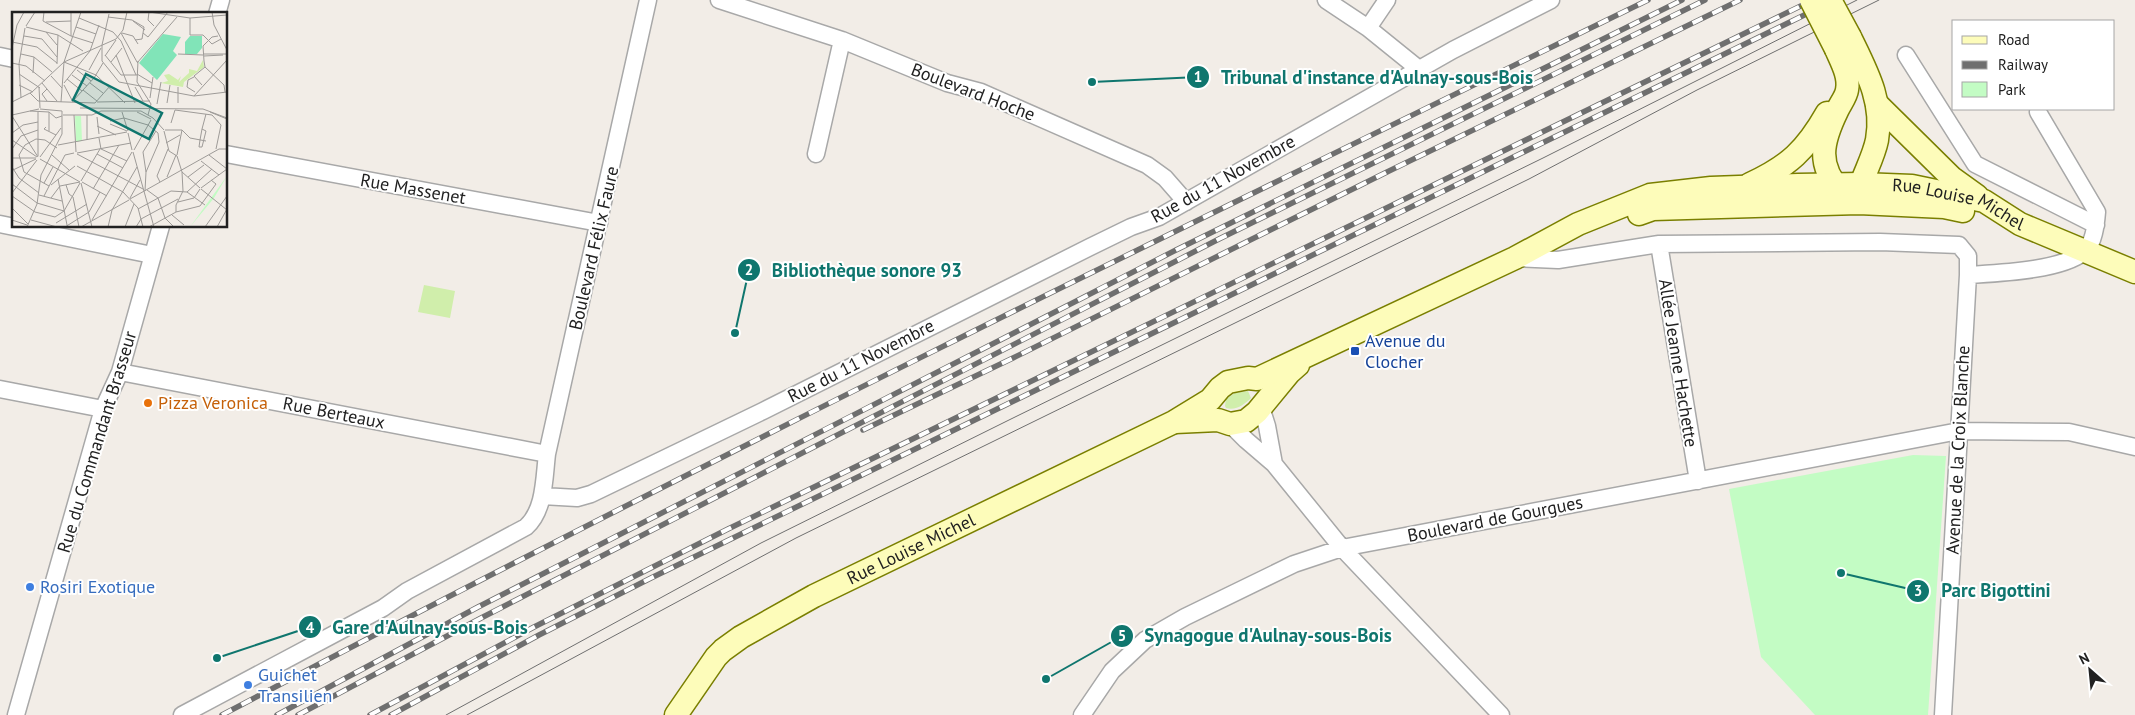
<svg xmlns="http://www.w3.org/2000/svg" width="2135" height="715" viewBox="0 0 2135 715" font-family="'PT Sans',sans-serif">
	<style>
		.grass { fill: #d0eeab }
		.park { fill: #c3fcc4 }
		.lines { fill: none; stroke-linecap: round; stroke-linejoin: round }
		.street-casing { stroke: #a8a8a8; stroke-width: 19 }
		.secondary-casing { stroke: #7a7f00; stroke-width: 25 }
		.street { stroke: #fff; stroke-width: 16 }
		.secondary { stroke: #fdfcba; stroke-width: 22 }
		.tram { stroke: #6f6f6f; stroke-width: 1 }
		.rail-casing { stroke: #6f6f6f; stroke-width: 5.5 }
		.rail { stroke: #fff; stroke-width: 4; stroke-dasharray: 11; stroke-linecap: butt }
		.secondary-bridge-casing { stroke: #7a7f00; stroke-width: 25; stroke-linecap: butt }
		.secondary-bridge { stroke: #fdfcba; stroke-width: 22 }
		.transit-dot { fill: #1a4fb4; stroke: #fff; stroke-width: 2 }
		.food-dot { fill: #e8710a; stroke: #fff; stroke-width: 2 }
		.shop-dot { fill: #3f7fe0; stroke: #fff; stroke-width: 2 }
		.labels { text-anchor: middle; stroke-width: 4; stroke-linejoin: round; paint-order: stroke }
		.street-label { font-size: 18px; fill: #212121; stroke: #fff }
		.transit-label { font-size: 18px; fill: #164399; stroke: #fff; text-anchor: start }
		.food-label { font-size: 18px; fill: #c56008; stroke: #fff; text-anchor: start }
		.shop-label { font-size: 18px; fill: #366cbe; stroke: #fff; text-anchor: start }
		.inset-road { fill: none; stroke: #9e9b98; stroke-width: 1 }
		.view { fill: #0f766e; fill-opacity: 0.15; stroke: #0f766e; stroke-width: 2.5 }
		.inset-edge { fill: none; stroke: #212121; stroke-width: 2.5 }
		.leader { fill: none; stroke: #0f766e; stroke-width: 2 }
		.callout-dot { fill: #0f766e; stroke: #fff; stroke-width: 2 }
		.mark-label { font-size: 15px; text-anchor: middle; font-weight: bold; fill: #fff }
		.callout-label { font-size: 19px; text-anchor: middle; font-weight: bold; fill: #0f766e; stroke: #fff; stroke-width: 4; stroke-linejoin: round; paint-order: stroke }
	</style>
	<rect width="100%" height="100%" fill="#f2ede7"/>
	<!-- grass -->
	<path class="grass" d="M424 285 455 291 450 318 418 312Z
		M1248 391 1251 398C1245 404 1236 411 1226 408L1225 406 1226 399 1235 393Z"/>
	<!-- park -->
	<path class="park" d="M1913 455 1946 456 1928 715H1815L1761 657 1729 489Z"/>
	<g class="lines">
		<!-- street casing -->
		<g class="street-casing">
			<path id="street" d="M719 0 842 40 947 83 981 92 1147 165 1165 178 1186 202
				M1326 0 1368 28 1420 70
				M217 14 221 0
				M1368 28 1387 0
				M1906 55 1975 164 2096 225
				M0 56 14 59
				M226 154 599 223
				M816 154 842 40
				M0 224 152 255
				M1659 244 1698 481
				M1515 258 1558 260 1659 244 1880 242 1959 245 1968 256V275L1943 715
				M1968 275C1998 273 2060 271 2084 252 2094 244 2096 224 2097 212L2038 112
				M120 372 547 454
				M0 389 103 409
				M1261 407 1267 426 1274 464
				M1230 424 1246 440 1274 464 1342 548 1501 715
				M542 496 577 498 591 494 763 411 1090 247 1131 227 1159 217 1453 50 1551 0
				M16 715 103 409 120 372 161 226
				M182 715 383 608 407 591 526 527C545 510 544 478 547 454L648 0
				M1082 715 1112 671 1145 640 1185 617 1294 564 1342 548 1959 431 2069 432 2135 447"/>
		</g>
		<!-- secondary casing -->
		<g class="secondary-casing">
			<g id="secondary">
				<path d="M1836 49C1841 61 1850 76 1847 90 1846 97 1840 104 1837 111 1822 142 1816 165 1842 193"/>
				<path d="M1877 104 1952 178 1977 196"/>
				<path d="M1750 184C1789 166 1806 150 1827 113"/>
				<path d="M1848 190 1861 184C1866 170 1874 155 1877 140 1884 102 1866 70 1850 37"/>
				<path d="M1639 214 1653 209 1859 203 1944 207 1963 211"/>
				<path d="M1175 422 1218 420 1230 424 1246 421 1257 412 1289 373 1298 365"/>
				<path id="s1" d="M676 715 716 657 723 650 741 637 814 596 1174 422 1210 400 1220 388 1228 382 1248 378 1257 379 1515 258 1578 224 1650 195 1711 188 1798 185 1861 184 1912 186 1984 201 2020 224 2135 272"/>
			</g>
		</g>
		<!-- street -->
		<use href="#street" class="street"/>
		<!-- secondary -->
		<use href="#secondary" class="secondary"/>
		<!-- tram -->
		<path class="tram" d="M446 715 761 543 1011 419 1543 158 1857 0
			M467 715 796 538 1529 179 1697 90 1879 0"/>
		<!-- rail casing -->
		<g class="rail-casing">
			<path id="rail" d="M863 430 1013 358 1387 172 1740 0
				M222 715C692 467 1170 233 1648 0
				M277 715 478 607 1176 250 1682 0
				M298 715 483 617 1219 239 1705 0
				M370 715 534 627 728 529 1813 0
				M391 715 539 635 651 578 1835 0"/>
		</g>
		<!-- rail -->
		<use href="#rail" class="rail"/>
		<!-- secondary-bridge casing -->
		<g class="secondary-bridge-casing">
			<path id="secondary-bridge" d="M1811 0 1836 49
				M1830 0 1850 37"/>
		</g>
		<!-- secondary-bridge -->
		<use href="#secondary-bridge" class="secondary-bridge"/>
	</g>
	<!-- markers -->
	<rect class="transit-dot" x="1350" y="346" width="10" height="10" rx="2.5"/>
	<circle class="food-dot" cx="148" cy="403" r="5"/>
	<g class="shop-dot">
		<circle cx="30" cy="587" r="5"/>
		<circle cx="248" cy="685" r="5"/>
	</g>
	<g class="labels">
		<!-- street labels -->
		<g class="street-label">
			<text transform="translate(973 92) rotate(21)" y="6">Boulevard Hoche</text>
			<text transform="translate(1223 179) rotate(-29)" y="6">Rue du 11 Novembre</text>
			<text transform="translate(413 189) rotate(10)" y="6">Rue Massenet</text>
			<text dy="6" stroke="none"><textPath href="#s1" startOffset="1430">Rue Louise Michel</textPath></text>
			<text transform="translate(594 248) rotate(-77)" y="6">Boulevard Félix Faure</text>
			<text transform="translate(861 361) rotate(-27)" y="6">Rue du 11 Novembre</text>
			<text transform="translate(1678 363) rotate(81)" y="6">Allée Jeanne Hachette</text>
			<text transform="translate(334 413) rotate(11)" y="6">Rue Berteaux</text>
			<text transform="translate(97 442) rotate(-73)" y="6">Rue du Commandant Brasseur</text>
			<text transform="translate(1958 450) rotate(-87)" y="6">Avenue de la Croix Blanche</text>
			<text transform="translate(1495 519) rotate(-11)" y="6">Boulevard de Gourgues</text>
			<text dy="6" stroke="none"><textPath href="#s1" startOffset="294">Rue Louise Michel</textPath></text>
		</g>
		<!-- transit labels -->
		<g class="transit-label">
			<text x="1365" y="347">Avenue du<tspan x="1365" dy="21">Clocher</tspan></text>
		</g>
		<!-- food labels -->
		<g class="food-label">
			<text x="158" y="409">Pizza Veronica</text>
		</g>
		<!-- shop labels -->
		<g class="shop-label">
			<text x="40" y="593">Rosiri Exotique</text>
			<text x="258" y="681">Guichet<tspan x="258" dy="21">Transilien</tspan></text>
		</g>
	</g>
	<!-- overview -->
	<g transform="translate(12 12)">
		<rect width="215" height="215" fill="#f2ede7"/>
		<path d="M191 48 192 55 172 70 171 75 149 71 156 69 152 63 157 62 166 68 169 64 167 70 177 61V57L185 59Z" fill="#d0eeab"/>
		<path d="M63 104H69L70 129 64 130ZM215 164 202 186 178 215Z" fill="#c3fcc4"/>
		<path d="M151 22 169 25 161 39 165 43 145 68 127 51ZM178 24H190V36L185 42H173V30Z" fill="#81e4b8"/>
		<path class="inset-road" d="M32 0 31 9 59 24 81 31M137 0 136 8 142 14M137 0 178 6 215 3M200 0 202 13 215 38M97 2 90 33V49L107 70 182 84 215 80M96 5 120 8 132 15 130 27 123 28M67 6 101 20 109 29 124 63M178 6V23H191L200 32 209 27M121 9 133 18M34 10 59 9M14 14 23 0M14 15 46 23 71 39M64 15 84 22M34 20 45 33M109 21 125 50M110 21 121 24 126 32M131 21 136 25 156 0M12 24 30 27 45 45M59 24V0M206 24 200 25 191 34 192 49 193 55 212 73 213 80M0 30 25 35 45 51M0 36 5 13 12 0M9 42 22 45 40 60M166 42 191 43M192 42H214M93 43 109 63H125M104 43 123 91M93 44 104 28M192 44 211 43M126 49 125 70 139 92 136 103M52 50 84 63 113 91M99 50 110 36M0 51 14 54 33 69M125 51 165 5M45 52 46 23M65 58 79 69M77 58 89 36M21 61 22 45M7 62 28 76M125 62 140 71M60 63 75 74M39 64 50 76M182 65 176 68 175 75 183 80M55 67 70 79M30 71 45 89M52 71 78 39 87 13M78 71 91 81M7 73 21 80M52 73 61 90M190 73 182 64 193 55M27 75 28 96M123 75 131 89M71 78 85 89M18 81 26 89 83 91 98 74M182 84 215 48M9 86 7 52 13 16M138 86 141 65M35 89 30 82 35 77M0 90 20 80 52 50 104 27 111 18 115 0M49 90 52 50 69 0M60 90 82 66 91 51M85 90 138 89M155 91 158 73M166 91V75M145 92 149 70M68 96 191 97 215 106M18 99 37 100 44 106 50 104M26 100V144M110 100 116 119M125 100 139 107M198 100 215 107M0 103 27 97M51 103H80L89 99H129L141 106 152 118M62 103 64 140M75 103V128M0 104 26 145M85 105 87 122M98 109 112 106 136 113 146 121 147 130 134 160 133 179M159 111 163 98 200 103 209 113 204 137M98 112 115 119M85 114 104 123M34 115 32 117 44 123M190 117 194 119 190 135H187L188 128 190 117 194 102M153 118H170M170 118 178 126 194 129M37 119V100M152 119 157 139 165 144 170 160 188 176M0 121 11 113 26 110M116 121 120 138M87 126 89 137 115 149M0 128 25 145M154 131 168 123M46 133 115 120M0 137 9 124 26 118M122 138 139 108M121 140 142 215M65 141 119 131M65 142 131 177M85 142 111 156M40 143 57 158M165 143 170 118M28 145 49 116M0 146H24M28 147 68 170M189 149 207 163M65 154 111 180 126 196 131 215M0 155 7 166 27 181M1 158 24 147M134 160 131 140 144 119M155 165 164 143M176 165 192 153M46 167 55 213M69 169 88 137M70 170 95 184M148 170 145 164 156 137M32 171 41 155M69 171 80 215M0 172 25 191 52 199M39 173 63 154M54 173 57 182 61 185 67 215M37 174 12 160 7 143 13 133 24 127 33 128 45 136M189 176 215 157 197 143M81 177 107 133M189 177 215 198M135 178 146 186 153 206 162 215M175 180 200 157M0 181 25 148M27 183 50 189M0 184 23 200M32 184 53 143 62 141M39 186 48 174 68 170M118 186 128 168M118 187 207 137H215M166 190 182 186 188 177M0 196 16 212M126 197 159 179 175 180 193 193M23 200 43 205M164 200V193L171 179 170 160M160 203 172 213M43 205 52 199 68 171M0 208 15 213M19 208 45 215M80 208 120 140M44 211 75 192M15 215 25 192 29 163 50 122V99L28 97M53 215 77 200 88 180M69 215 117 188M96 215 100 198 125 155M113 215 122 192M124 215 129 207 166 187M137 215 164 200 188 194 204 172 199 168M193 215 215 184M205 215 215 197"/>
		<path class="view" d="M74 62 150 101 137 127 61 88Z"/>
		<rect width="215" height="215" class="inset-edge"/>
	</g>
	<!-- callouts -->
	<path class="leader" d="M1092 82L1198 77M735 333L749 270M1841 573L1918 591M217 658L310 627M1046 679L1122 636"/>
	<g class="callout-dot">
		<circle cx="1092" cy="82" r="5"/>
		<circle cx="735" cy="333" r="5"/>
		<circle cx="1841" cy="573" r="5"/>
		<circle cx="217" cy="658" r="5"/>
		<circle cx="1046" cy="679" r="5"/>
		<circle cx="1198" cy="77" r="12"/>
		<circle cx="749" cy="270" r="12"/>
		<circle cx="1918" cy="591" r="12"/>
		<circle cx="310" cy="627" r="12"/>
		<circle cx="1122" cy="636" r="12"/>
	</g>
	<g class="mark-label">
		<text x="1198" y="82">1</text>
		<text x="749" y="275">2</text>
		<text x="1918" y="596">3</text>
		<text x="310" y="633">4</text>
		<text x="1122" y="641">5</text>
	</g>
	<g class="callout-label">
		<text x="1377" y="84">Tribunal d'instance d'Aulnay-sous-Bois</text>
		<text x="867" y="277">Bibliothèque sonore 93</text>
		<text x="1996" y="597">Parc Bigottini</text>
		<text x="430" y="634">Gare d'Aulnay-sous-Bois</text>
		<text x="1268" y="642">Synagogue d'Aulnay-sous-Bois</text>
	</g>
	<!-- legend -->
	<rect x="1952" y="20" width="162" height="90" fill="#ffffff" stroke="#a6a6a6"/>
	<rect x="1962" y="36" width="25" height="8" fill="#fdfcba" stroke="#a6a6a6"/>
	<text x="1998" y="45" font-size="15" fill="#212121">Road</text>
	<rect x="1962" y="61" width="25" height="8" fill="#6f6f6f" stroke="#a6a6a6"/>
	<text x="1998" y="70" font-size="15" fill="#212121">Railway</text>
	<rect x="1962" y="82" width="25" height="15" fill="#c3fcc4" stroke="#a6a6a6"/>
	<text x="1998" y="95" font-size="15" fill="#212121">Park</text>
	<!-- north arrow -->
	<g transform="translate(2090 670) rotate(333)" stroke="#ffffff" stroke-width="4" paint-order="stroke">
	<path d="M0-4L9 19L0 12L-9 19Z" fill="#212121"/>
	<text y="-8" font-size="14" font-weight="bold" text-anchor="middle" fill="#212121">N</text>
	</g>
</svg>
